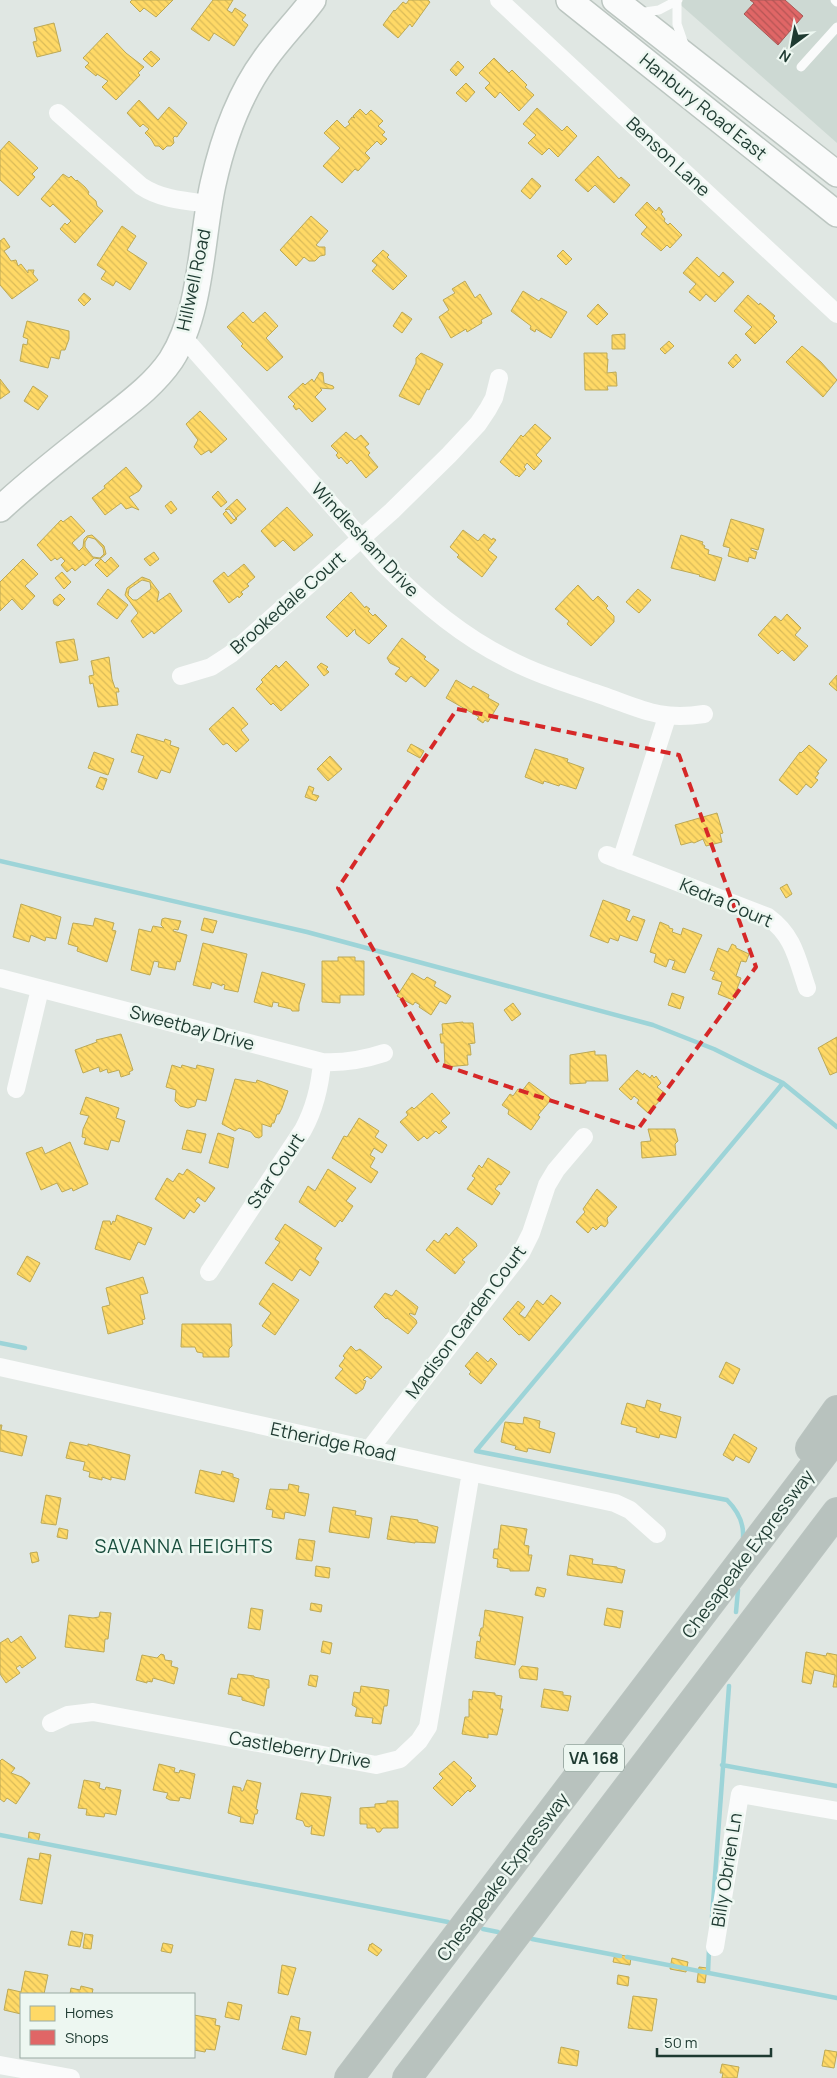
<svg xmlns="http://www.w3.org/2000/svg" width="837" height="2078" viewBox="0 0 837 2078" font-family="Manrope,sans-serif">
	<style>
		.built { fill: #cdd9d3 }
		.homes { fill: url(#homes-back-hatch); stroke: #bca956; fill-rule: evenodd }
		.shops { fill: url(#shops-back-hatch); stroke: #a65956 }
		.lines { fill: none; stroke-linecap: round; stroke-linejoin: round }
		.stream { stroke: #9dd4d8; stroke-width: 4.5 }
		.secondary-casing { stroke: #bcc6c1; stroke-width: 28 }
		.highway-casing { stroke: #bac4c0; stroke-width: 30 }
		.lane { stroke: #fafbfb; stroke-width: 9 }
		.street { stroke: #fafbfb; stroke-width: 18 }
		.secondary { stroke: #fafbfb; stroke-width: 25 }
		.highway { stroke: #b8c2be; stroke-width: 28 }
		.marked { fill: none; stroke: #d62828; stroke-width: 4; stroke-dasharray: 10 6; stroke-linejoin: round }
		.labels { text-anchor: middle; stroke-width: 5; stroke-linejoin: round; paint-order: stroke }
		.shield { fill: #edf7f1; stroke: #5c736b; stroke-width: 1 }
		.shield-label { font-size: 16px; font-weight: bold; fill: #1e3a31 }
		.street-label { font-size: 18px; fill: #1e3a31; stroke: #edf7f1 }
		.neighbourhood-label { font-size: 19px; letter-spacing: 1px; fill: #194d3d; stroke: #edf7f1 }
	</style>
	<defs>
		<pattern id="homes-back-hatch" width="6" height="6" patternUnits="userSpaceOnUse" patternTransform="scale(1.25)"><rect width="6" height="6" fill="#ffd966"/><path d="M-1 5l2 2M0 0l6 6M5-1l2 2" fill="none" stroke="#dabb59"/></pattern>
		<pattern id="shops-back-hatch" width="6" height="6" patternUnits="userSpaceOnUse" patternTransform="scale(1.25)"><rect width="6" height="6" fill="#e06666"/><path d="M-1 5l2 2M0 0l6 6M5-1l2 2" fill="none" stroke="#b55555"/></pattern>
	</defs>
	<rect width="100%" height="100%" fill="#e0e7e3"/>
	<!-- built -->
	<path class="built" d="M675 0H837V143Z"/>
	<!-- homes -->
	<path class="homes" d="M132 0H173L156 17 144 8 140 12 130 2Z
		M213 0H233L227 10 232 13 235 8 246 15 242 20 248 25 234 46 214 33 209 41 191 29Z
		M409 0H428L430 2 412 27 410 24 398 38 383 25 394 10 395 11 403 2 406 4Z
		M54 23 61 51 37 57 33 42 37 41 34 28Z
		M107 33 126 53 144 67 138 73 140 75 116 100 102 87 108 81 97 74 96 76 85 67 89 63 83 58Z
		M151 51 160 59 152 67 143 59Z
		M494 58 509 73 512 70 527 85 525 87 534 95 519 111 500 92 495 98 485 88 490 83 479 73Z
		M458 61 464 67 456 76 450 70Z
		M466 83 475 92 466 102 456 93Z
		M139 100 158 120 169 107 187 123 177 137 175 136 173 138 174 143 171 146H167L163 150 159 146H155L151 139 145 133 149 129 143 124 140 127 127 113Z
		M537 108 562 131 567 126 577 136 558 157 549 148 542 155 528 143 536 135 523 124Z
		M360 109 366 115 371 110 383 121 378 126 385 132 382 135 387 139 381 145 377 141 365 153 370 158 358 171 355 169 342 183 323 166 340 148 324 133 337 120 345 128 350 124 348 122 352 117 355 118 353 116Z
		M9 141 38 168 32 174 35 177 18 196 0 180V151Z
		M598 156 619 179 621 177 630 185 614 203 595 185 588 192 575 180Z
		M63 174 69 178 71 176 76 181 77 180 85 187 89 192 88 194 96 201 97 206 103 211 75 243 60 229 65 223 67 225 71 221 53 204 50 207 41 199Z
		M532 178 541 186 530 199 521 191Z
		M647 202 656 211 659 207 663 212 661 214 665 219 664 221 668 225 670 223 682 235 670 248 667 245 661 251 641 234 647 227 635 215Z
		M311 216 328 231 316 245 319 247H325V255L320 256 315 261H309L304 257 296 266 280 250Z
		M122 226 136 236 127 250 147 263 130 290 116 281 113 286 101 279 106 271 97 265Z
		M4 238 10 247 4 251 11 261 16 260 18 266 21 264 28 273V270H34L33 274 38 280 12 299 0 285V241Z
		M383 250 389 255 387 257 407 276 393 290 372 271 377 265 372 261Z
		M563 250 572 259 566 265 557 256Z
		M697 257 719 277 723 272 734 282 715 302 706 294 700 301 689 292 696 284 683 273Z
		M465 281 475 298 480 294 492 314 481 320 482 323 467 332 466 329 451 338 439 317 449 310 443 300 455 293 452 289Z
		M523 291 539 301 541 298 567 312 551 338 536 329 535 332 530 329 531 326 511 311Z
		M84 293 91 299 84 306 78 300Z
		M748 295 759 305 760 303 775 316 773 318 777 322 755 344 745 334 752 327 734 311Z
		M598 304 608 314 597 325 587 316Z
		M243 312 253 323 265 312 278 326 266 338 283 357 267 371 241 346 243 344 227 327Z
		M402 312 412 319 402 333 393 326Z
		M27 321 69 331V339L65 350H61L59 359 51 357 48 368 20 361 23 344 27 345 28 339 23 337Z
		M625 334V349H612V335Z
		M669 341 674 346 665 354 660 349Z
		M802 346 821 362 837 380 823 397 786 362Z
		M421 353 443 364 429 390 427 389 419 405 399 396 416 363V358Z
		M584 353H607V359H608L607 373 616 372 617 386H607L608 390H585Z
		M736 354 741 360 733 368 728 363Z
		M320 372 323 373 324 383 333 386 334 388 332 389 320 388 322 390 315 397 326 409 312 422 299 408 296 410 293 406 295 404 288 397 303 383 305 385 312 379 314 382Z
		M0 379 10 392 0 399Z
		M33 386 48 396 38 410 24 401Z
		M200 411 227 439 211 453 209 450 201 455 194 447 198 440 186 424Z
		M535 424 551 438 536 455 542 461 534 470 527 463 524 467 526 469 519 477 517 475 516 476 500 462 521 435 523 437Z
		M346 432 355 440 361 435 369 444 365 447 370 453 368 455 378 467 366 478 351 460 347 464 341 457 339 459 336 455 338 453 331 446Z
		M126 467 142 486 139 491 129 497 139 510 132 507 126 509 121 503 105 515 92 498 105 488 104 486Z
		M218 491 227 502 221 507 212 497Z
		M237 499 246 509 236 518 229 509 225 510Z
		M171 501 177 509 171 514 165 506Z
		M287 507 313 535 294 551 283 540 275 547 261 531Z
		M226 511 234 520 236 518 237 519 231 524 223 514Z
		M71 516 85 531 72 543 79 551 83 547 84 539 87 536 92 535 104 546 106 554 100 559 94 558 85 566 83 564 75 571 72 568 67 572 61 565 65 561 61 557 57 560 55 558 51 561 37 545 61 520 63 522ZM88 537 95 539 103 548 104 554 100 558 93 557 85 547V542Z
		M731 519 764 529 758 550 751 548V550L757 552 755 559 749 557 748 562 728 556 730 548 723 546Z
		M463 530 478 541 484 534 492 540 493 538 496 540 488 550 497 557 482 577 457 557 459 555 450 547Z
		M681 535 703 542 702 544 705 546 704 548 709 550 708 554 722 558 715 581 699 576 700 575 671 568Z
		M154 552 159 559 150 566 144 559Z
		M111 557 119 566 107 577 95 565 101 559 105 563Z
		M23 559 38 574 25 586 35 596 22 610 12 599 0 611V582Z
		M244 564 255 577 247 584 249 586 241 592 243 594 239 598 238 596 229 603 213 581 224 572 228 577Z
		M62 572 71 582 64 589 55 578Z
		M142 577 150 580 159 592 157 602 170 593 182 611 154 634 152 631 143 638 131 621 138 613 125 595 127 588ZM142 580 150 582 151 589 137 600H133L128 595 129 589Z
		M578 585 593 601 598 596 608 606 606 608 614 616V622L591 646 567 624 569 621 555 609Z
		M108 589 128 605 117 619 97 604Z
		M638 589 651 600 639 613 626 602Z
		M351 592 365 608 366 606 370 609 368 611 373 616 375 614 387 626 369 644 356 634 355 629 347 637 326 617Z
		M60 594 65 599 58 606 54 604 53 600Z
		M787 614 801 628 795 635 808 646 794 661 782 650 778 654 758 635 775 616 781 621Z
		M402 638 426 657 424 659 439 670 425 687 411 676 406 682 395 674 400 668 390 663 387 658Z
		M74 639 78 660 60 663 56 642Z
		M109 657 112 679 115 688H118L119 692H116L118 705 98 707 93 683 90 684 89 676 94 675 91 661Z
		M286 661 309 685 281 711 273 703 271 705 256 689 263 682 261 680 276 665 279 668Z
		M321 663 328 667 326 669 329 672 324 676 317 667Z
		M837 675V691L829 684Z
		M456 680 471 689 473 686 489 695 488 698 499 704 488 722 485 720 483 723 477 719 479 717 446 698Z
		M233 707 248 724 241 730 249 740 236 752 227 743 223 745 209 729Z
		M137 734 164 742 165 739 171 741 170 745 179 748 170 773 161 770 157 779 138 772 144 756 131 752Z
		M411 744 424 751 420 758 407 751Z
		M809 745 827 760 817 772 819 773 815 778 818 780 811 788 806 784 797 795 779 780 800 752 801 753Z
		M535 749 568 759 567 762 584 768 576 789 560 784 559 786 544 781 543 784 525 777Z
		M94 752 114 759 108 775 88 768Z
		M330 756 342 769 328 781 317 769Z
		M100 777 107 779 103 790 96 787Z
		M309 786 314 788 312 794 319 796 316 801 305 797Z
		M717 813 723 833 720 834 722 842 706 846 703 839 694 843 692 842 681 845 675 825Z
		M787 884 792 894 786 898 780 888Z
		M603 900 630 910 626 920 630 922 633 916 645 920 637 941 620 935 618 941 610 938 608 943 590 936Z
		M21 904 61 917 56 939 46 937 45 941 31 935 29 942 13 937Z
		M95 918 114 923 112 930 116 931 107 962 77 951 78 947 68 944 73 923 93 926Z
		M165 918 181 921 178 930 174 929 173 931 187 935 180 962 177 961 175 970 158 967 159 962 154 961 150 975 131 970 139 929 151 932 153 926 164 928 161 925 162 919Z
		M204 918 217 921 213 933 201 930Z
		M660 922 669 926V928L673 929 672 932 681 935 683 928 702 935 685 973 672 969 675 961 669 959 666 967 654 962 656 954 650 952Z
		M203 943 247 954 238 992 224 989 225 985 222 984V986L212 982 210 989 193 985Z
		M732 944 736 946V948L749 954 746 962 741 961 736 976 741 978 733 1000 718 994 722 982 712 979 715 972 710 970 718 948 728 952Z
		M338 957H355V961H364V995H340V1003L322 1002V961H338Z
		M262 972 305 984 299 1005V1011H292L291 1009 278 1006 279 1003 273 1002 272 1007 254 1002Z
		M412 973 424 980 427 977 436 982 434 986 451 996 446 1004 440 1001 431 1015 419 1007 420 1005 415 1002 413 1005 397 996Z
		M672 993 684 997 680 1009 668 1005Z
		M513 1003 521 1014 512 1021 504 1010Z
		M463 1022V1023H473L475 1043 468 1044 470 1045 471 1055H467L468 1065 445 1067 444 1043H441L440 1034H443L442 1024Z
		M121 1034 133 1070 129 1072 130 1074 121 1077 119 1070 108 1073 107 1069 100 1072 99 1067 83 1073 75 1050 97 1042 96 1040Z
		M837 1037V1072L830 1075 818 1048Z
		M595 1051V1055H606L608 1081H586V1083L570 1084V1055Z
		M172 1065 181 1068 182 1065 196 1069 197 1065 214 1069 206 1101 197 1099 195 1106 188 1108 180 1106 175 1101 176 1090 166 1087Z
		M637 1070 643 1075 644 1073 650 1078 652 1075 654 1078 656 1076 661 1083 657 1087 666 1094 648 1113 637 1103 639 1100 634 1096 631 1100 619 1089Z
		M235 1079 256 1083 257 1080 288 1091 282 1108 279 1114H277L274 1123H272L271 1127 262 1124V1136L259 1138 255 1137 251 1132 239 1128 235 1131 222 1124Z
		M529 1082 550 1098V1101L538 1115 540 1117 531 1130 508 1114 509 1110 502 1105 510 1094 513 1096 518 1089 522 1091Z
		M432 1093 450 1113 441 1121 447 1127 439 1134 436 1131 427 1139 424 1136 418 1141 400 1122 408 1115 406 1112 412 1107 414 1109Z
		M86 1097 119 1108 116 1118 125 1121 119 1142 111 1140 108 1150 84 1144 86 1138 82 1137 83 1129 89 1116 80 1114Z
		M359 1118 379 1131 375 1137 387 1145 382 1153 374 1148 370 1155 375 1158 370 1167 378 1172 371 1183 332 1158 344 1136 347 1137Z
		M648 1129H675L678 1141 675 1144 676 1155 642 1158 641 1142 651 1141Z
		M187 1130 206 1134 201 1153 182 1149Z
		M218 1133 234 1138 228 1168 209 1163Z
		M70 1142 88 1184 73 1191 72 1188 62 1192 57 1183 41 1190 26 1153 42 1147 45 1154Z
		M488 1158 510 1172 501 1185 499 1184 495 1189 500 1193 492 1205 467 1189 475 1178 472 1176 479 1165 482 1168Z
		M187 1169 215 1188 205 1202 198 1197 195 1201 200 1205 194 1213 190 1210 184 1219 155 1199 167 1178 173 1182 179 1173 183 1175Z
		M328 1169 356 1188 346 1201 353 1206 342 1222 340 1220 335 1227 299 1202 308 1186 315 1191Z
		M597 1189 617 1207 607 1218 608 1223 605 1227 601 1225 596 1230 593 1227 588 1233 576 1222 585 1212 583 1209Z
		M117 1215 152 1228 145 1245 138 1242 130 1260 95 1249 103 1221H110L111 1225 113 1221 115 1222Z
		M285 1224 322 1248 315 1259 319 1262 310 1276 300 1269 292 1281 265 1263 280 1242 275 1239Z
		M457 1227 476 1243 477 1246 462 1260 465 1262 455 1274 426 1250 434 1240 438 1243 446 1233 449 1236Z
		M27 1256 40 1263 30 1282 17 1274Z
		M143 1277 148 1293 140 1295 145 1319 142 1320 143 1324 108 1334 102 1307 110 1305 106 1288Z
		M273 1283 299 1300 275 1335 262 1326 271 1313 259 1304Z
		M396 1290 418 1307 415 1315 410 1313 409 1314 416 1320 417 1323 408 1334 387 1318 386 1319 374 1307 385 1293 392 1296Z
		M551 1295 561 1303 529 1341 521 1334 519 1335 503 1319 518 1301 525 1307 519 1314 525 1318 537 1300 543 1305Z
		M182 1324H231L232 1346 229 1349V1357H203V1353L197 1352 195 1347H181Z
		M351 1346 356 1351 360 1349 382 1367 371 1379 367 1376 363 1380 366 1381 363 1389 356 1394 335 1378 343 1369 339 1366 345 1358 343 1356Z
		M477 1352 488 1362 491 1358 497 1364 481 1384 469 1374 471 1372 465 1366Z
		M726 1362 740 1369 733 1384 719 1377Z
		M647 1400 661 1404 659 1411 681 1417 676 1438 660 1434 659 1438 636 1432 637 1428 621 1424 627 1403 645 1408Z
		M524 1417 540 1421 539 1428 555 1433 550 1453 528 1448 527 1452 515 1449 516 1446 501 1442 505 1422 523 1424Z
		M0 1425H2L1 1430 27 1436 22 1456 0 1451Z
		M734 1434 757 1448 749 1463 736 1456 733 1461 723 1455Z
		M70 1442 88 1446V1444L130 1455 125 1480 111 1477V1480L102 1477V1480L89 1477 90 1472 83 1470 85 1462 66 1458Z
		M200 1470 221 1475 222 1471 233 1474V1477L239 1479 234 1502 195 1493Z
		M289 1484 299 1486 298 1492 309 1494 305 1516 285 1512 284 1519 272 1517 273 1510 266 1509 270 1489 288 1490Z
		M46 1495 61 1498 56 1525 41 1523Z
		M333 1507 356 1511 355 1515 372 1518 369 1538 329 1532Z
		M391 1516 418 1520V1522L438 1527 435 1543 415 1542V1543L387 1539Z
		M501 1525 527 1529 524 1545 529 1546 528 1555H532L529 1571H510V1569L497 1567 498 1559 493 1558 494 1549H498Z
		M59 1528 68 1530 67 1539 57 1537Z
		M299 1539 315 1541 312 1561 296 1559Z
		M37 1552 39 1561 32 1563 30 1553Z
		M570 1555 593 1559 592 1564 617 1567V1568L625 1570 622 1583 567 1575Z
		M316 1566 330 1568 329 1578 315 1576Z
		M537 1587 546 1589 544 1597 535 1595Z
		M311 1603 322 1605 321 1612 310 1610Z
		M251 1608 263 1610 260 1630 248 1628Z
		M607 1608 623 1611 620 1628 604 1625Z
		M485 1610 523 1617 515 1665 475 1658 477 1641 480 1642 481 1636H479L481 1628H483Z
		M100 1612 111 1613 108 1639H105L104 1652 65 1647 69 1615 93 1618 99 1617Z
		M21 1636 36 1658 22 1668 20 1665 16 1668 20 1673 6 1683 0 1674V1643L8 1638 11 1643Z
		M323 1641 332 1643 330 1654 321 1652Z
		M806 1652 826 1656 827 1653 837 1655V1687H833L835 1675 814 1670 811 1684 802 1682Z
		M161 1654 164 1655 165 1660 172 1661 171 1666 178 1668 174 1684 153 1678 152 1682 147 1681V1683L136 1680 142 1655 157 1658Z
		M522 1666 538 1668 537 1680 520 1678 519 1670Z
		M238 1674 254 1676V1677L269 1680V1688H267L264 1706 242 1700V1697L228 1694 231 1678 237 1679Z
		M310 1675 318 1676 316 1687 308 1685Z
		M361 1686 389 1690 387 1706H384L381 1724 372 1723 373 1718 355 1716 357 1708 352 1705 354 1692 360 1693Z
		M544 1689 563 1692V1695L571 1696 568 1711 541 1707Z
		M473 1691 495 1693V1695L502 1696 500 1709H503L497 1735 488 1734V1738L462 1734 465 1717H469V1699L472 1700Z
		M2 1759 15 1768 11 1773 22 1777 30 1783 16 1804 7 1798 4 1802 0 1799V1761Z
		M454 1761 472 1778 470 1780 476 1786 470 1792 468 1790 452 1806 433 1788 443 1778 439 1774Z
		M159 1764 175 1768 174 1772 179 1773 180 1770 195 1774 190 1799 180 1797 179 1801 170 1800 166 1798 168 1793 153 1790Z
		M84 1780 100 1783 99 1788 105 1790 106 1787 121 1790 116 1815 105 1813 104 1817 86 1815 87 1809 78 1808Z
		M247 1780 261 1783 256 1809 258 1810 257 1814H255L253 1824 240 1822 241 1817 228 1813 233 1786 241 1788V1791H243Z
		M301 1793 331 1797 324 1836 311 1834 312 1825 309 1827 305 1826 303 1821 296 1819Z
		M387 1801H398V1828H383L380 1832H377L375 1828H367V1824H360V1808L375 1807V1804L387 1803Z
		M29 1832 40 1834 38 1843 28 1841Z
		M40 1853 51 1855 42 1904 20 1900 28 1858 39 1860Z
		M71 1931 83 1933 80 1947 68 1945Z
		M85 1934 93 1935 91 1949 83 1948Z
		M163 1943 173 1945 171 1953 161 1951Z
		M372 1943 382 1950 377 1956 368 1950 370 1944 371 1945Z
		M615 1954 631 1957 630 1965 613 1962Z
		M672 1958 688 1962 686 1972 670 1969Z
		M282 1965 296 1968 288 1995 278 1993Z
		M699 1967 707 1968 705 1983 697 1982Z
		M25 1971 48 1975 44 1994H21V2014L4 2010 8 1989 21 1992Z
		M618 1975 629 1977 628 1986 617 1984Z
		M81 1986 93 1989 92 1994H70L71 1988 80 1990Z
		M633 1996 657 1999 652 2031 628 2028Z
		M228 2002 242 2005 239 2020 225 2017Z
		M194 2015 216 2019 215 2025 220 2026 215 2050 206 2049 205 2052 194 2050Z
		M291 2016 300 2018 298 2030 311 2032 306 2055 282 2049Z
		M561 2047 579 2051 577 2066 558 2063Z
		M825 2050 837 2052 834 2068 822 2066Z
		M722 2064 739 2067 737 2078H722L723 2073H720Z"/>
	<!-- shops -->
	<path class="shops" d="M750 0H785L803 16 778 45 744 14 754 3Z"/>
	<g class="lines">
		<!-- stream -->
		<path class="stream" d="M0 861 307 932 653 1025 714 1049 783 1083 837 1127
			M0 1343 25 1348
			M743 1537C744 1523 737 1510 727 1500L476 1451 783 1083
			M736 1612 738 1590
			M722 1765 837 1786
			M0 1835 448 1922
			M712 1917 729 1686
			M483 1929 498 1932
			M532 1939 620 1956
			M627 1957 837 1998
			M708 1973 709 1949"/>
		<!-- secondary casing -->
		<g class="secondary-casing">
			<path id="secondary" d="M569 0 837 214
				M615 0 837 174
				M0 509C33 478 70 450 105 422 129 403 154 385 171 360 202 312 201 239 213 184 223 139 238 96 265 59 280 38 298 20 313 0"/>
		</g>
		<!-- highway casing -->
		<g class="highway-casing">
			<path id="highway" d="M810 1448 837 1410
				M349 2078 837 1436
				M407 2078 837 1512"/>
		</g>
		<!-- lane -->
		<path class="lane" d="M835 0 837 2
			M677 1V24L685 47
			M638 13 659 10 678 0
			M801 67 837 27"/>
		<!-- street -->
		<path class="street" d="M499 0 837 314
			M58 113 141 186C162 200 186 201 210 204
			M183 337 383 563C419 600 460 635 506 658 536 674 569 684 601 695 641 709 660 721 704 714
			M181 676 211 667 231 654 392 511 449 455 478 424 488 409 494 398 499 378
			M607 855 768 917C794 936 797 959 807 988
			M621 861 667 717
			M0 978 322 1062C344 1063 363 1060 384 1053
			M16 1089 40 989
			M209 1272 303 1130C315 1108 320 1087 322 1062
			M0 1367 484 1475 615 1503 630 1510 657 1534
			M369 1450 521 1253 531 1233 547 1185 556 1170 584 1137
			M51 1723 68 1715 93 1712 376 1765 400 1759 419 1741 428 1727 471 1472
			M715 1947 740 1794 837 1811
			M0 2065 71 2078"/>
		<!-- secondary -->
		<use href="#secondary" class="secondary"/>
		<!-- highway -->
		<use href="#highway" class="highway"/>
	</g>
	<!-- marked area -->
	<path class="marked" d="M457 709 679 755 756 967 638 1129 439 1064 338 888Z"/>
	<g class="labels">
		<!-- shield labels -->
		<rect class="shield" x="564" y="1744.5" width="60" height="27" rx="4"/>
		<g class="shield-label">
			<text x="594" y="1764">VA 168</text>
		</g>
		<!-- street labels -->
		<g class="street-label">
			<text transform="translate(703 107) rotate(39)" y="6">Hanbury Road East</text>
			<text transform="translate(668 157) rotate(43)" y="6">Benson Lane</text>
			<text transform="translate(194 280) rotate(-78)" y="6">Hillwell Road</text>
			<text transform="translate(365 540) rotate(47)" y="6">Windlesham Drive</text>
			<text transform="translate(288 603) rotate(-41)" y="6">Brookedale Court</text>
			<text transform="translate(726 903) rotate(23)" y="6">Kedra Court</text>
			<text transform="translate(192 1028) rotate(15)" y="6">Sweetbay Drive</text>
			<text transform="translate(276 1171) rotate(-56)" y="6">Star Court</text>
			<text transform="translate(466 1322) rotate(-53)" y="6">Madison Garden Court</text>
			<text transform="translate(333 1442) rotate(12)" y="6">Etheridge Road</text>
			<text transform="translate(748 1554) rotate(-53)" y="6">Chesapeake Expressway</text>
			<text transform="translate(300 1750) rotate(10)" y="6">Castleberry Drive</text>
			<text transform="translate(727 1870) rotate(-81)" y="6">Billy Obrien Ln</text>
			<text transform="translate(503 1877) rotate(-53)" y="6">Chesapeake Expressway</text>
		</g>
		<!-- neighbourhood labels -->
		<g class="neighbourhood-label">
			<text x="184" y="1553">SAVANNA HEIGHTS</text>
		</g>
	</g>
	<!-- legend -->
	<rect x="20" y="1993" width="175" height="65" fill="#edf7f1" stroke="#9aaba4"/>
	<rect x="30" y="2006" width="25" height="15" fill="#ffd966" stroke="#9aaba4"/>
	<text x="65" y="2018" font-size="15" fill="#1e3a31">Homes</text>
	<rect x="30" y="2030" width="25" height="15" fill="#e06666" stroke="#9aaba4"/>
	<text x="65" y="2043" font-size="15" fill="#1e3a31">Shops</text>
	<!-- north arrow -->
	<g transform="translate(792 45) rotate(212)" stroke="#edf7f1" stroke-width="4" paint-order="stroke">
	<path d="M0-4L9 19L0 12L-9 19Z" fill="#1e3a31"/>
	<text y="-8" font-size="14" font-weight="bold" text-anchor="middle" fill="#1e3a31">N</text>
	</g>
	<!-- scale -->
	<path d="M657 2048v8h114v-8" fill="none" stroke="#1e3a31" stroke-width="2.5"/>
	<text x="664" y="2048" font-size="15" fill="#1e3a31" stroke="#edf7f1" stroke-width="4" paint-order="stroke">50 m</text>
</svg>
